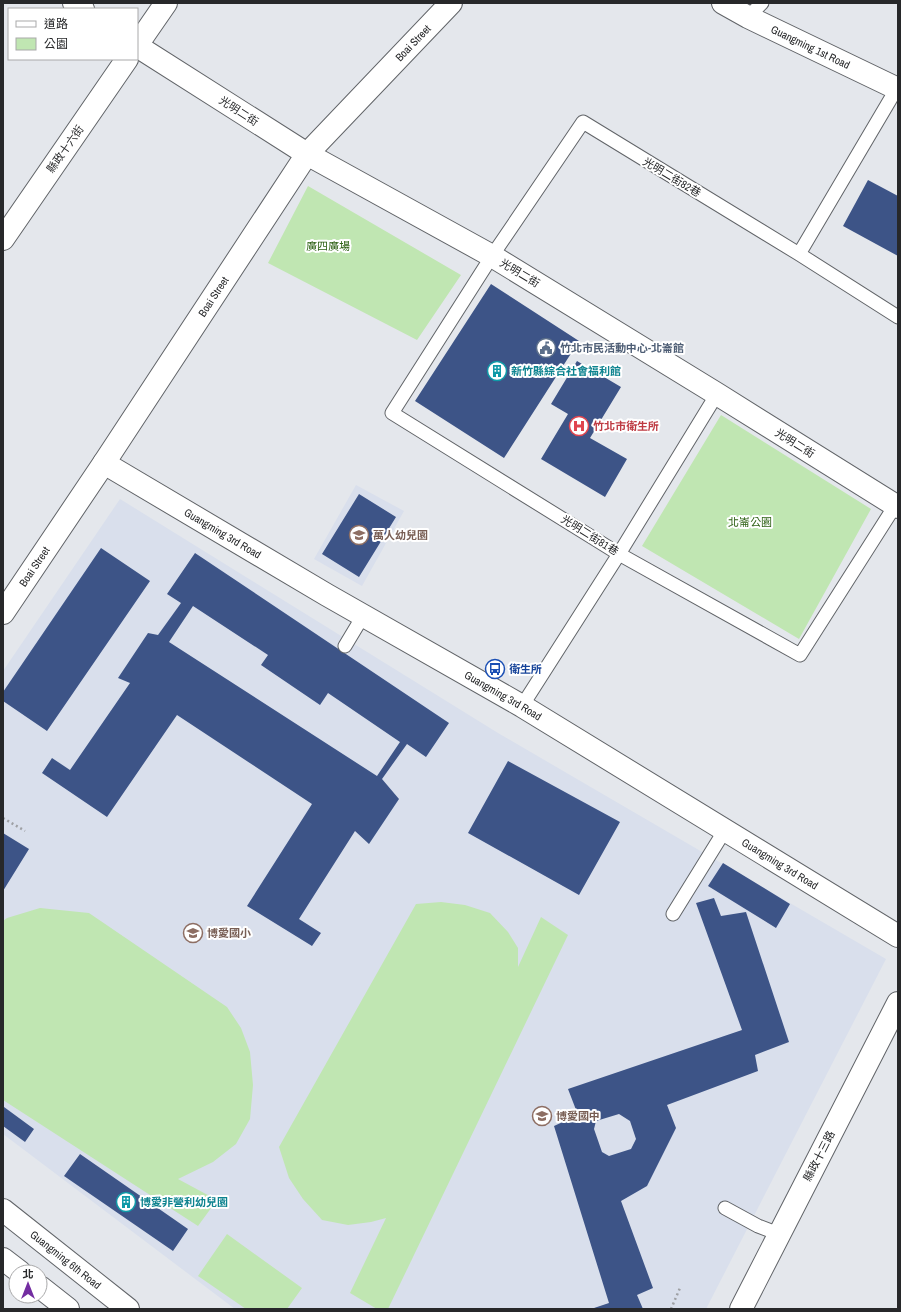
<svg xmlns="http://www.w3.org/2000/svg" width="901" height="1312" viewBox="0 0 901 1312" font-family="'Archivo Narrow','Noto Sans TC',sans-serif">
	<style>
		.built { fill: #d9dfec }
		.green { fill: #c0e6b2 }
		.building { fill: #3d5487; fill-rule: evenodd }
		.lines { fill: none; stroke-linecap: round; stroke-linejoin: round }
		.service-casing { stroke: #616468; stroke-width: 15 }
		.minor-casing { stroke: #616468; stroke-width: 24 }
		.tertiary-casing { stroke: #616468; stroke-width: 24 }
		.secondary-casing { stroke: #616468; stroke-width: 24 }
		.path { stroke: #9ea0a4; stroke-width: 2.5; stroke-dasharray: 2 3; stroke-linecap: butt }
		.service { stroke: #fff; stroke-width: 13 }
		.minor { stroke: #fff; stroke-width: 22 }
		.tertiary { stroke: #fff; stroke-width: 22 }
		.secondary { stroke: #fff; stroke-width: 22 }
		.labels { text-anchor: middle; stroke-width: 4; stroke-linejoin: round; paint-order: stroke }
		.street-label { font-size: 11px; fill: #27282a; stroke: #fff }
		.park-label { font-size: 11px; fill: #2e6115; stroke: #fff }
		.service-label { font-size: 11px; font-weight: bold; fill: #4e5e75; stroke: #fff; text-anchor: start }
		.culture-label { font-size: 11px; font-weight: bold; fill: #0d838f; stroke: #fff; text-anchor: start }
		.health-label { font-size: 11px; font-weight: bold; fill: #be3a42; stroke: #fff; text-anchor: start }
		.education-label { font-size: 11px; font-weight: bold; fill: #785e54; stroke: #fff; text-anchor: start }
		.transit-label { font-size: 11px; font-weight: bold; fill: #164399; stroke: #fff; text-anchor: start }
	</style>
	<rect width="100%" height="100%" fill="#e4e7ec"/>
	<!-- built -->
	<path class="built" d="M356 485 404 511 362 586 314 559Z
		M120 499 498 733 886 959 706 1309H235L3 1134V671Z"/>
	<!-- green -->
	<path class="green" d="M308 186 461 275 417 340 268 263Z
		M721 415 871 509 799 639 642 546Z
		M441 902 465 905 490 913 508 932 518 948V967L541 917 568 935 388 1309H377L350 1293 386 1218 371 1222 348 1225 322 1220 303 1199 289 1178 279 1147 416 904Z
		M40 908 89 913 227 1007 241 1028 250 1052 253 1085 250 1119 236 1144 213 1162 178 1179 217 1200 198 1226 3 1100V921L7 918Z
		M227 1234 302 1288 287 1309H246L198 1276Z"/>
	<!-- building -->
	<path class="building" d="M868 180 898 196V256L843 226Z
		M491 284 579 341 504 458 415 401Z
		M577 361 621 387 590 438 627 459 605 497 541 459 568 414 551 404Z
		M359 494 396 517 359 577 322 554Z
		M101 548 150 581 47 731 3 701V692Z
		M195 553 449 723 426 757 407 744 382 779 399 799 369 844 355 831 299 919 321 933 312 946 247 906 312 804 177 715 107 817 42 773 52 758 70 770 130 683 118 678 148 633 158 635 181 603 167 594ZM193 606 268 655 261 665 320 705 328 693 400 742 377 776 169 642Z
		M508 761 620 822 579 895 468 833Z
		M3 833 29 849 3 891Z
		M723 863 790 904 776 928 708 886Z
		M714 898 721 916 746 912 789 1042 755 1055 758 1071 667 1105 676 1128 647 1186 621 1201 653 1288 637 1295 643 1309H591L609 1303 554 1126 578 1115 568 1089 742 1030 696 903ZM619 1114 630 1121 636 1139 631 1149 609 1156 602 1152 594 1129 596 1121Z
		M4 1107 34 1129 25 1142 3 1126Z
		M80 1154 188 1229 173 1251 64 1176Z"/>
	<g class="lines">
		<!-- service casing -->
		<g class="service-casing">
			<path id="service" d="M748 17 762 3
				M799 254 897 88
				M898 317 799 254 583 122 492 256 392 413 619 554 800 655 898 501
				M345 646 363 616
				M522 706 619 554 717 394
				M673 914 725 830
				M725 1208 758 1226 779 1234"/>
		</g>
		<!-- minor casing -->
		<g class="minor-casing">
			<g id="minor">
				<path d="M74 3 83 9"/>
				<path d="M137 45 166 3"/>
				<path d="M137 46 307 154 492 256 717 394 898 507"/>
				<path d="M3 239 127 59"/>
				<path id="s1" d="M104 463 327 595 522 706 898 936"/>
				<path d="M741 1309 898 1003"/>
			</g>
		</g>
		<!-- tertiary casing -->
		<g class="tertiary-casing">
			<g id="tertiary">
				<path id="s2" d="M723 3 748 17 898 89"/>
				<path id="s3" d="M3 613 104 463 307 154 451 3"/>
			</g>
		</g>
		<!-- secondary casing -->
		<g class="secondary-casing">
			<g id="secondary">
				<path id="s4" d="M3 1210 128 1309"/>
				<path d="M3 1259 20 1272"/>
				<path d="M40 1287 68 1309"/>
			</g>
		</g>
		<!-- path -->
		<path class="path" d="M3 818 25 831
			M671 1309 680 1288"/>
		<!-- service -->
		<use href="#service" class="service"/>
		<!-- minor -->
		<use href="#minor" class="minor"/>
		<!-- tertiary -->
		<use href="#tertiary" class="tertiary"/>
		<!-- secondary -->
		<use href="#secondary" class="secondary"/>
	</g>
	<!-- icons -->
	<defs>
		<g id="civic-ring" transform="scale(1)"><circle r="9.5" fill="#fff" stroke="#5c6f8a" stroke-width="1.5"/><path d="M-.6-6.5H3V-4.5H.6V-3L4-1V1h2V6H-6V1h2V-1L-.6-3ZM-1.2 2.5V6h2.4V2.5Z" fill="#5c6f8a"/></g>
		<g id="building-ring" transform="scale(1)"><circle r="9.5" fill="#fff" stroke="#0f9aa8" stroke-width="1.5"/><path d="M-4-6H4V6H1V3H-1V6H-4ZM-2.5-4.3h1.7v1.8h-1.7ZM.8-4.3h1.7v1.8H.8ZM-2.5-1h1.7V.8h-1.7ZM.8-1h1.7V.8H.8Z" fill="#0f9aa8"/></g>
		<g id="hospital-ring" transform="scale(1)"><circle r="9.5" fill="#fff" stroke="#e0444e" stroke-width="1.5"/><path d="M-5-5h3v3.5h4V-5h3V5h-3V1.5h-4V5h-3Z" fill="#e0444e"/></g>
		<g id="school-ring" transform="scale(1)"><circle r="9.5" fill="#fff" stroke="#8d6e63" stroke-width="1.5"/><path d="M0-5L7-2L0 1L-7-2ZM-4 1L0 2.5L4 1V4Q0 6-4 4Z" fill="#8d6e63"/></g>
		<g id="bus-ring" transform="scale(1)"><circle r="9.5" fill="#fff" stroke="#1a4fb4" stroke-width="1.5"/><path d="M-5-6H5V4H4V6H2V4H-2V6H-4V4H-5ZM-3.5-4V0h7V-4ZM-3.5 1.2v1.5H-2V1.2ZM2 1.2v1.5H3.5V1.2Z" fill="#1a4fb4"/></g>
	</defs>
	<g fill-rule="evenodd">
		<use href="#civic-ring" x="546" y="348"/>
		<use href="#building-ring" x="497" y="371"/>
		<use href="#hospital-ring" x="579" y="426"/>
		<use href="#school-ring" x="359" y="535"/>
		<use href="#bus-ring" x="495" y="669"/>
		<use href="#school-ring" x="193" y="933"/>
		<use href="#school-ring" x="542" y="1116"/>
		<use href="#building-ring" x="126" y="1202"/>
	</g>
	<g class="labels">
		<!-- street labels -->
		<g class="street-label">
			<text dy="4" stroke="none"><textPath href="#s3" startOffset="704">Boai Street</textPath></text>
			<text dy="4" stroke="none"><textPath href="#s2" startOffset="98">Guangming 1st Road</textPath></text>
			<text transform="translate(239 111) rotate(33)" y="4">光明二街</text>
			<text transform="translate(65 149) rotate(-55)" y="4">縣政十六街</text>
			<text transform="translate(672 177) rotate(31)" y="4">光明二街82巷</text>
			<text transform="translate(520 273) rotate(31)" y="4">光明二街</text>
			<text dy="4" stroke="none"><textPath href="#s3" startOffset="380">Boai Street</textPath></text>
			<text transform="translate(795 443) rotate(32)" y="4">光明二街</text>
			<text dy="4" stroke="none"><textPath href="#s1" startOffset="138">Guangming 3rd Road</textPath></text>
			<text transform="translate(590 535) rotate(32)" y="4">光明二街81巷</text>
			<text dy="4" stroke="none"><textPath href="#s3" startOffset="56">Boai Street</textPath></text>
			<text dy="4" stroke="none"><textPath href="#s1" startOffset="462">Guangming 3rd Road</textPath></text>
			<text dy="4" stroke="none"><textPath href="#s1" startOffset="786">Guangming 3rd Road</textPath></text>
			<text transform="translate(819 1156) rotate(-63)" y="4">縣政十三路</text>
			<text dy="4" stroke="none"><textPath href="#s4" startOffset="80">Guangming 6th Road</textPath></text>
		</g>
		<!-- park labels -->
		<g class="park-label">
			<text x="328" y="250">廣四廣場</text>
			<text x="750" y="526">北崙公園</text>
		</g>
		<!-- service labels -->
		<g class="service-label">
			<text x="560" y="352">竹北市民活動中心-北崙館</text>
		</g>
		<!-- culture labels -->
		<g class="culture-label">
			<text x="511" y="375">新竹縣綜合社會福利館</text>
			<text x="140" y="1206">博愛非營利幼兒園</text>
		</g>
		<!-- health labels -->
		<g class="health-label">
			<text x="593" y="430">竹北市衛生所</text>
		</g>
		<!-- education labels -->
		<g class="education-label">
			<text x="373" y="539">萬人幼兒園</text>
			<text x="207" y="937">博愛國小</text>
			<text x="556" y="1120">博愛國中</text>
		</g>
		<!-- transit labels -->
		<g class="transit-label">
			<text x="509" y="673">衛生所</text>
		</g>
	</g>
	<!-- border -->
	<rect width="901" height="1312" fill="none" stroke="#27282a" stroke-width="8"/>
	<!-- legend -->
	<rect x="8" y="8" width="130" height="52" fill="#ffffff" stroke="#a9a9aa"/>
	<rect x="16" y="21" width="20" height="6" fill="#ffffff" stroke="#a9a9aa"/>
	<text x="44" y="28" font-size="12" fill="#27282a">道路</text>
	<rect x="16" y="38" width="20" height="12" fill="#c0e6b2" stroke="#a9a9aa"/>
	<text x="44" y="48" font-size="12" fill="#27282a">公園</text>
	<!-- north arrow -->
	<g transform="translate(28 1284)"><circle r="19" fill="#ffffff" stroke="#a9a9aa"/>
	<path d="M0-3L7 15L0 10L-7 15Z" fill="#732da1"/>
	<text y="-6" font-size="11" font-weight="bold" text-anchor="middle" fill="#27282a">北</text>
	</g>
</svg>
